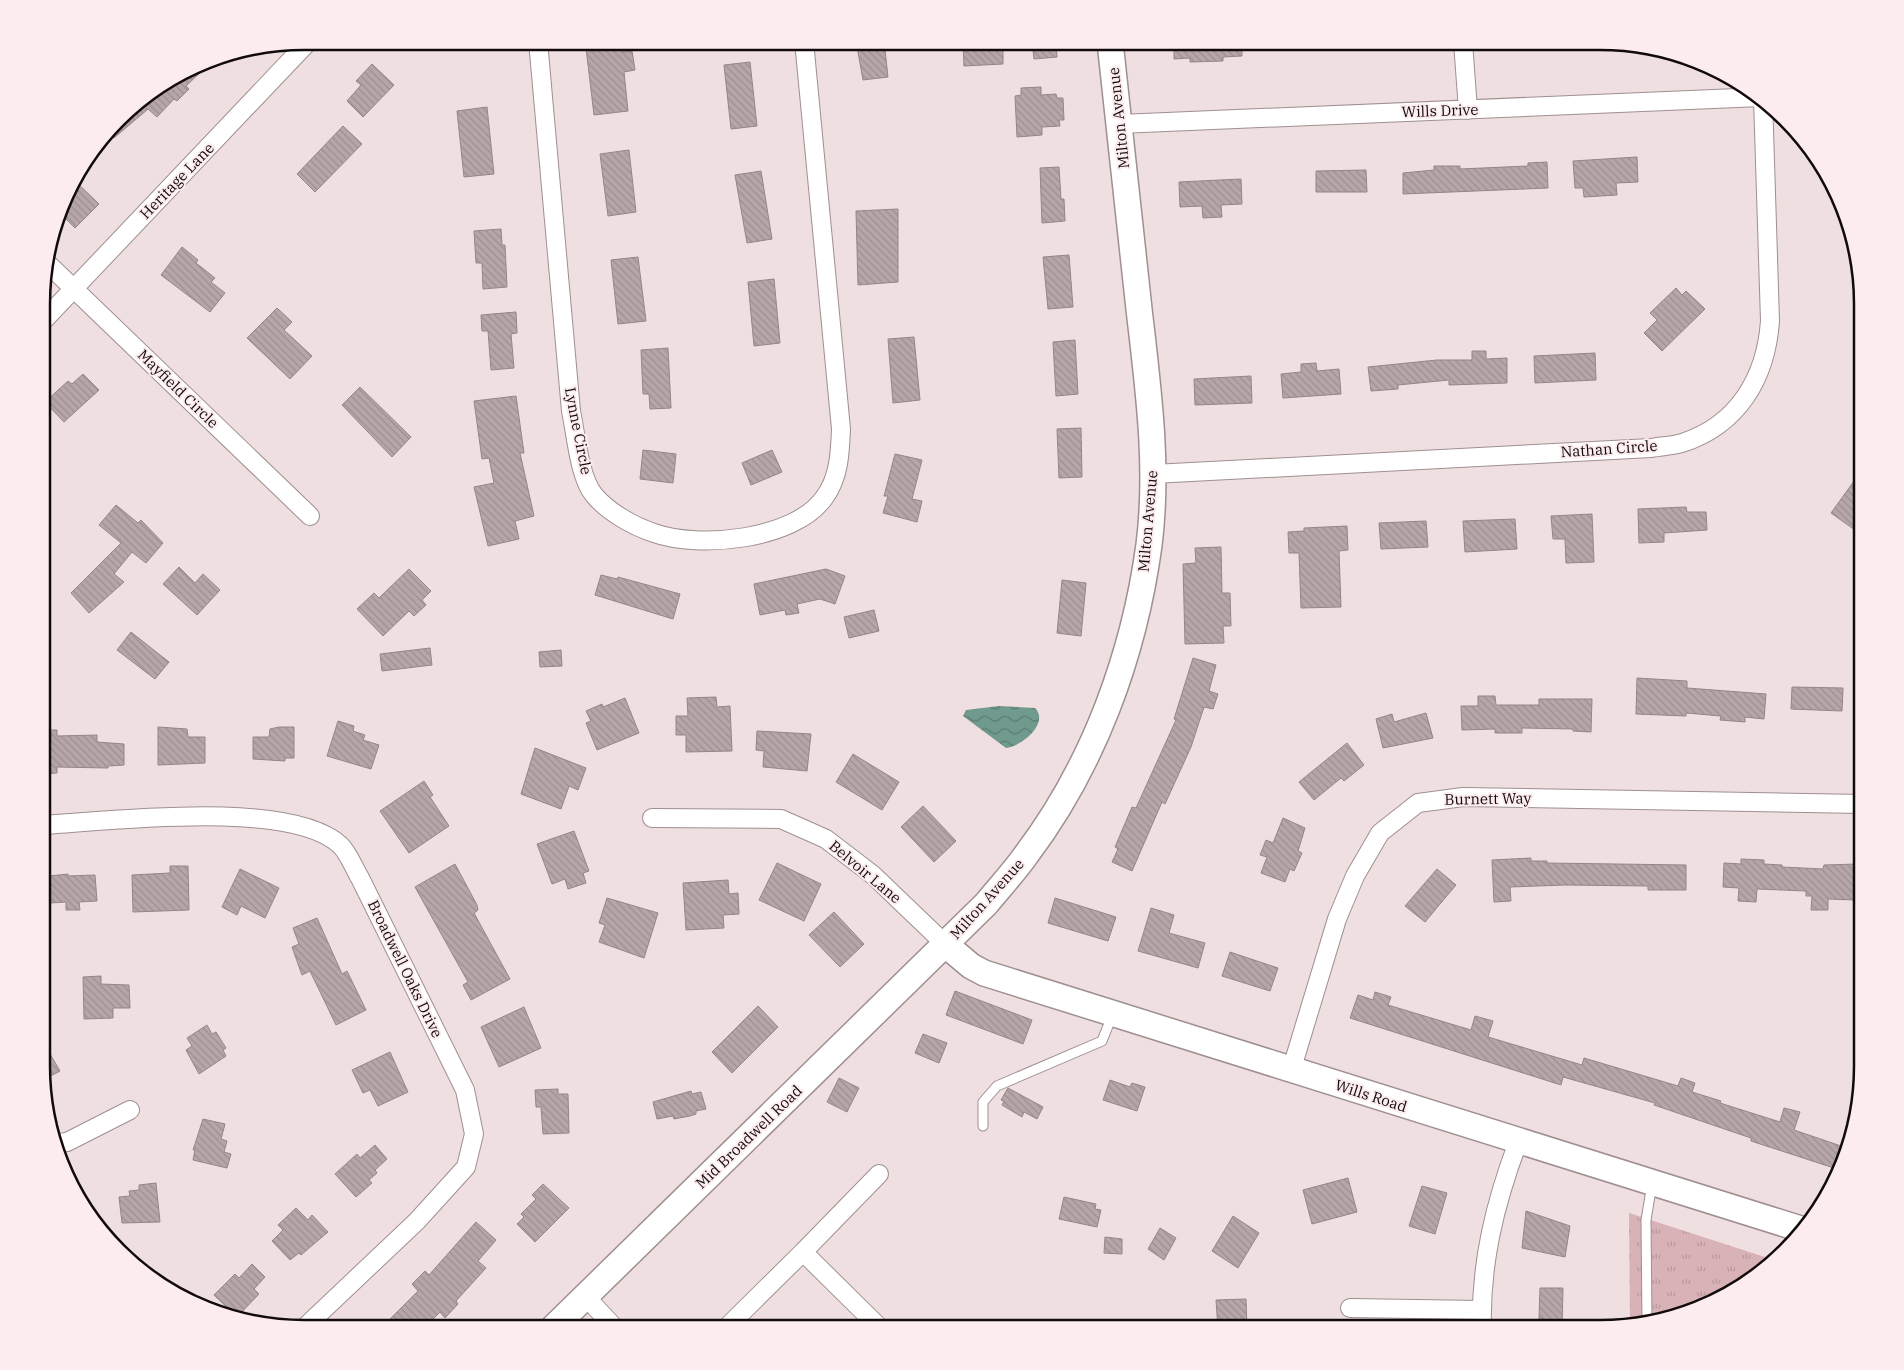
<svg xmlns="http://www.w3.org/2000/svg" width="1904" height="1370" viewBox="0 0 1904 1370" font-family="'IBM Plex Serif',serif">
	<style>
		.park { fill: url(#park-tufts) }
		.water { fill: url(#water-waves) }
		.building { fill: url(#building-back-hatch); stroke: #948587 }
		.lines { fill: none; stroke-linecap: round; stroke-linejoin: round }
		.lane-casing { stroke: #9f8f91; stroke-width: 11 }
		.street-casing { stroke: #9f8f91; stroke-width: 20 }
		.secondary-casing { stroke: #9f8f91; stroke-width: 28 }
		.lane { stroke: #fff; stroke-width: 9 }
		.street { stroke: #fff; stroke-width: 18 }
		.secondary { stroke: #fff; stroke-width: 25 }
		.labels { text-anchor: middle; stroke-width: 4; stroke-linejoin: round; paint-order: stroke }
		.street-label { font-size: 15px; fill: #110b0c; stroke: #fdecee }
		.rim { fill: none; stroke: #110b0c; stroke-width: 2.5 }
	</style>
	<defs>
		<pattern id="park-tufts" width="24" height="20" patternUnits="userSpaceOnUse" patternTransform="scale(1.25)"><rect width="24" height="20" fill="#d8b2b6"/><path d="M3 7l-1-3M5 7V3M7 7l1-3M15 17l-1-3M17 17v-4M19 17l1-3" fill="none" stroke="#b8989b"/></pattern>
		<pattern id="water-waves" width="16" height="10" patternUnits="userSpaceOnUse" patternTransform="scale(1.25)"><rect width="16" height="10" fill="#709a8d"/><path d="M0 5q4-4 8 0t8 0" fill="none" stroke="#5b7c72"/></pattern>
		<pattern id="building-back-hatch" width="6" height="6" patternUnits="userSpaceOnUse" patternTransform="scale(1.25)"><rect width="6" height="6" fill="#b7a6a8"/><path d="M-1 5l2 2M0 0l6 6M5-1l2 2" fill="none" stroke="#9c8e8f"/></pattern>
	</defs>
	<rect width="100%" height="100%" fill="#f0dfe0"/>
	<!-- park -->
	<path class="park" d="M1629 1213 1774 1260C1746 1288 1707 1309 1668 1320 1656 1323 1643 1323 1630 1325Z"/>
	<!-- water -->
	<path class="water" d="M999 706 1035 708C1050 723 1021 747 1006 748L963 716 966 710Z"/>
	<!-- building -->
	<path class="building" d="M856 41H884L888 77 863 80Z
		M963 42H1003V64L964 66Z
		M1032 42H1056L1057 57 1034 59Z
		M1174 42H1242V56L1223 57V61L1190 62V58L1174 59Z
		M622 44 623 52 632 51 635 70 624 72 628 111 594 115 586 48Z
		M750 62 757 126 731 129 724 65Z
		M201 63 205 68 186 86 189 89 177 101 174 99 157 117 148 109 114 138 110 134 131 107Z
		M372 64 394 85 363 117 347 101 361 85 356 81Z
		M1041 87V95L1056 94 1057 98H1063L1064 120H1059L1060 126 1042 127V135L1017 137 1015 96 1021 95V88Z
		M487 107 494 174 464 177 457 111Z
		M343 126 362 144 315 192 297 174Z
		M629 150 636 212 608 216 600 154Z
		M1637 157 1638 182 1616 183 1617 195 1584 197 1583 188H1575L1573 161Z
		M1547 162 1548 188 1403 194V173L1434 170V166H1460V169L1528 166V163Z
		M1059 167 1061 199H1064L1065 221 1042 223 1040 168Z
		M1366 170 1367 192H1316V171Z
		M761 171 772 239 747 243 735 175Z
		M1241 179 1242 204 1221 205 1222 217 1203 218 1202 206 1180 207 1179 182Z
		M74 180 99 204 75 228 61 214 68 188Z
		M898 209V282L858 285 856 211Z
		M501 229 502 245H505L507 287 483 289 482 263H476L474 231Z
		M182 247 198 260 196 263 215 278 211 282 225 293 210 312 161 275Z
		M1069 255 1073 307 1048 309 1043 257Z
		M638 257 646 321 618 324 611 260Z
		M774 279 780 343 754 346 748 282Z
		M1676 288 1682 295 1686 291 1705 309 1662 351 1644 333 1657 320 1650 313Z
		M277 308 292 322 284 330 312 356 290 379 247 338Z
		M516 312 517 333 511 334 514 368 491 370 488 331H482L481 315Z
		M914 337 920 400 893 403 888 339Z
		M1075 340 1078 394 1056 396 1053 342Z
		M668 348 671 408 650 409 649 394H643L641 350Z
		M1472 351H1486V359L1507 358V383L1449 385V380L1398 385V389L1371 391 1368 367 1437 360H1472Z
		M1595 353 1596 380 1535 383 1534 356Z
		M1316 363 1317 371 1339 369 1341 394 1283 398 1281 374 1301 372V364Z
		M83 374 99 390 64 422 45 402 68 381 72 384Z
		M1251 376 1252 403 1195 405 1194 379Z
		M360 387 411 437 392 457 342 405Z
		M516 396 524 453H520L534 516 515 521 519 539 488 546 474 487 494 483 489 458 482 459 474 401Z
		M1081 428 1082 477 1059 478 1057 429Z
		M643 450 676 454 673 483 640 479Z
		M772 450 782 472 751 485 742 463Z
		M895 454 922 460 912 499 922 501 917 522 883 513 888 496H884Z
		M1862 470V535L1831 513Z
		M116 505 138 523 141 520 163 543 146 563 132 552 114 574 124 582 89 613 71 593 121 543 99 525Z
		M1686 507 1687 512H1706L1707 530 1664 533V542L1639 543 1638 509Z
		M1592 514 1594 562 1566 563 1565 539H1553L1551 516Z
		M1515 519 1517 549 1465 552 1463 521Z
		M1426 521 1428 547 1381 549 1379 523Z
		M1347 526 1348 550 1339 551 1341 607 1301 608 1299 553H1289L1288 532 1304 531V528Z
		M1221 547 1222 593H1230L1231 626H1223L1224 643 1185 644 1183 564 1196 563 1195 548Z
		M179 567 195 583 203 574 220 590 197 615 163 584Z
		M409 569 431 591 422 600 426 605 414 616 409 611 383 636 357 609 374 593 379 598Z
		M826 569 845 576 835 604 820 599 797 604 799 613 786 615 785 610 760 615 754 584Z
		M601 575 617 579 618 577 680 594 673 619 595 595Z
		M1062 580 1086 583 1081 636 1057 633Z
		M874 610 879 631 849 638 844 617Z
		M131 632 169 662 155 679 117 650Z
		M430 648 432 665 382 671 380 654Z
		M561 650 562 666 540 667 539 652Z
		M1193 658 1216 665 1209 691 1218 694 1213 709 1204 707 1191 747 1165 804 1162 802 1132 871 1112 862 1118 849 1115 847 1132 807 1136 808 1176 720 1174 719Z
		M1637 678 1687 681V688L1766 694 1764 719 1745 717V722L1720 720 1721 716 1686 713V716L1636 714Z
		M1792 687 1843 688 1842 711 1791 709Z
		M1478 696H1495L1496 705H1539V699H1592L1591 732 1573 731V729L1522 728V733H1495V729L1462 730 1461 706H1478Z
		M716 697 717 707 730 706 732 751 686 752V735H676V716H688L687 698Z
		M625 698 639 733 597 750 586 723 591 721 586 711 602 704 603 707Z
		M1426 713 1433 738 1383 748 1376 719 1392 714 1394 722Z
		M338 721 354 726 353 731 365 735 363 740 379 745 371 769 327 756Z
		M158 727 187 729 188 737H205V763L158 765Z
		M279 727H294V758H285V761L253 759V737H269L270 729Z
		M43 730H57V736L97 735V742L124 744V765L108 766V768L57 767V773L43 774Z
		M757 731 811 734 807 771 763 767 764 751 756 750Z
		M1347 743 1364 765 1344 781 1341 778 1314 800 1299 782Z
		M535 748 586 768 578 790 569 786 561 809 521 794Z
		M853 754 899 782 882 810 836 782Z
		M424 781 433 795 430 797 449 826 409 853 380 811Z
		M923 806 956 841 934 862 901 827Z
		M1283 818 1305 828 1298 851 1302 853 1294 871 1290 869 1285 882 1261 873 1267 857 1260 855 1266 840 1273 843Z
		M574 831 589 871 583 873 586 883 568 889 565 879 552 884 537 844Z
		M1531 858V861H1547V863L1686 865V890H1648V886L1565 885 1510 887 1511 901 1494 902 1492 860Z
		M1741 859 1764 860V864L1782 865V867L1823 869 1824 865 1857 864 1856 900 1828 899V910H1811L1812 896H1806V891L1757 889 1756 902 1738 901 1739 888 1723 887 1724 863 1741 864Z
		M777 863 821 884 804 921 759 900Z
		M455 864 477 905 478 910 474 913 510 979 471 1000 463 985 468 982 415 887Z
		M170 866H188L189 910 133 912 132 875 170 873Z
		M240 869 279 888 265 918 241 906 237 915 222 907Z
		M1437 869 1456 885 1425 922 1405 906Z
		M68 874V876L95 875 97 901 79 902 80 910H66V902L50 903 49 876Z
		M728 880 729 894 738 893 739 914 723 915 724 928 686 930 683 883Z
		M607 898 658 913 644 958 599 942 605 925 599 923Z
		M1055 898 1116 917 1108 941 1048 923Z
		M1151 908 1174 915 1169 933 1205 943 1198 968 1138 951Z
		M834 912 864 944 840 967 809 935Z
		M317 918 342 974 347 971 366 1010 336 1025 310 971 302 975 292 947 299 944 293 928Z
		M1230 952 1278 968 1270 991 1222 976Z
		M101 976V984L129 985 130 1008H113V1018L84 1019 83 977Z
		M955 991 1032 1020 1023 1044 946 1015Z
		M1375 992 1391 997 1388 1005 1471 1030 1475 1016 1493 1021 1488 1037 1582 1065 1584 1058 1678 1086 1681 1078 1695 1083 1692 1092 1721 1101 1720 1103 1780 1122 1784 1108 1800 1112 1794 1130 1847 1148 1843 1166 1840 1170 1751 1141V1138L1654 1105 1655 1103 1563 1077 1561 1085 1350 1018 1358 995 1373 1000Z
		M758 1006 778 1027 732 1073 712 1052Z
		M524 1007 541 1048 499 1067 481 1027Z
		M207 1025 212 1034 216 1032 226 1048 223 1050 226 1056 199 1074 186 1050 192 1046 187 1038Z
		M923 1034 947 1043 939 1063 915 1053Z
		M43 1042 60 1071 43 1080Z
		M390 1052 408 1092 378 1106 370 1090 363 1093 352 1070Z
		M839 1078 859 1088 847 1112 827 1102Z
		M1110 1080 1130 1087 1132 1083 1145 1087 1137 1111 1103 1100Z
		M1008 1088 1043 1107 1037 1119 1024 1112 1022 1117 1002 1105 1004 1101 1001 1100Z
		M558 1089V1094H568L569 1133 543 1134 541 1107H536L535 1090Z
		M691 1091 692 1094 701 1092 706 1109 696 1111V1114L690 1116 674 1119 673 1116 657 1119 653 1102Z
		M203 1119 225 1124 221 1139 227 1141 224 1152 231 1154 227 1168 193 1160 195 1150H193Z
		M375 1145 387 1159 375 1170 377 1173 369 1180 372 1183 356 1197 335 1174 357 1154 360 1158Z
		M1348 1178 1357 1212 1312 1224 1303 1190Z
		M156 1183 160 1222 122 1223 119 1197 130 1196 129 1191 139 1190V1185Z
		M543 1184 569 1208 535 1242 517 1224 524 1217 521 1214 536 1199 532 1195Z
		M1422 1186 1447 1193 1435 1234 1409 1226Z
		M1064 1197 1096 1204 1095 1209 1101 1210 1097 1227 1059 1219Z
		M296 1208 308 1220 312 1215 328 1232 301 1255 299 1253 290 1260 272 1241 283 1230 278 1225Z
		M1526 1211 1570 1226 1565 1257 1522 1248Z
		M1233 1216 1259 1233 1238 1268 1212 1251Z
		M476 1222 496 1240 478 1261 486 1268 456 1301 458 1304 445 1318 440 1312 424 1328H381L418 1291 412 1284 425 1271 429 1275Z
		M1160 1228 1176 1238 1164 1260 1148 1249Z
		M1105 1237 1122 1239V1254L1104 1253Z
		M252 1264 265 1277 254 1289 259 1294 237 1317 214 1295 235 1274 239 1278Z
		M1540 1288H1563L1562 1329H1543V1319H1539Z
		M1246 1299 1247 1329H1218L1216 1300Z"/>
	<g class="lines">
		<!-- lane casing -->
		<g class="lane-casing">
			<path id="lane" d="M983 1126V1102L997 1086 1102 1041 1112 1016
				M1647 1323 1646 1220 1652 1184"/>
		</g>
		<!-- street casing -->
		<g class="street-casing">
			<path id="street" d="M538 41 571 411C576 434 579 477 594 495 608 512 633 526 654 533 699 549 794 540 824 498 839 478 840 454 841 429L804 41
				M1463 42 1468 110
				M1119 124 1761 97
				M46 262 310 516
				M43 321 309 41
				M1153 474 1651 448C1661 446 1672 446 1682 443 1738 425 1766 378 1770 321L1763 98
				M652 818 781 819 826 839 873 875 946 945
				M43 825C111 821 290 799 340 845 348 852 354 868 360 878L465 1090 474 1134 466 1167 417 1221 304 1328
				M1291 1071 1337 919 1355 876 1380 833 1418 803 1463 797 1862 804
				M58 1143 67 1142 130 1110
				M879 1174 803 1252 880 1328
				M585 1296 615 1328
				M1350 1308 1481 1310
				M564 1317 576 1328
				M726 1328 804 1251
				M1482 1329C1480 1264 1495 1203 1518 1142"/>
		</g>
		<!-- secondary casing -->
		<g class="secondary-casing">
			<path id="secondary" d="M946 945 971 966 984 973 1804 1230
				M553 1328 986 904C999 888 1014 872 1026 855 1094 765 1134 655 1149 545 1159 466 1148 387 1139 309 1129 220 1120 131 1110 42"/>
		</g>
		<!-- lane -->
		<use href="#lane" class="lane"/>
		<!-- street -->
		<use href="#street" class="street"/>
		<!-- secondary -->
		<use href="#secondary" class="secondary"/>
	</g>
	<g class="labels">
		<!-- street labels -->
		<g class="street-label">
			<text transform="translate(1440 111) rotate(-2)" y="5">Wills Drive</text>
			<text transform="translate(1119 118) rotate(-96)" y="5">Milton Avenue</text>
			<text transform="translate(177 181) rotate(-46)" y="5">Heritage Lane</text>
			<text transform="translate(178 389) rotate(44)" y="5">Mayfield Circle</text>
			<text transform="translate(578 431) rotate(79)" y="5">Lynne Circle</text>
			<text transform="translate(1609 449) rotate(-4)" y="5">Nathan Circle</text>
			<text transform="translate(1148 521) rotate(-85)" y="5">Milton Avenue</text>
			<text transform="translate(1488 799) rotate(-1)" y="5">Burnett Way</text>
			<text transform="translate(865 872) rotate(40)" y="5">Belvoir Lane</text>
			<text transform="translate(987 899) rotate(-48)" y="5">Milton Avenue</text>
			<text transform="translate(405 969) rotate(64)" y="5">Broadwell Oaks Drive</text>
			<text transform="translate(1371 1096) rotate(18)" y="5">Wills Road</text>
			<text transform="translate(749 1137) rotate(-44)" y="5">Mid Broadwell Road</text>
		</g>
	</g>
	<!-- crop -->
	<path d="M0 0H1904V1370H0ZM304 50H1600A254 254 0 0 1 1854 304V1066A254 254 0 0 1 1600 1320H304A254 254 0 0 1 50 1066V304A254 254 0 0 1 304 50Z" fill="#fdecee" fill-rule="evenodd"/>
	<path class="rim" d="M304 50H1600A254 254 0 0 1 1854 304V1066A254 254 0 0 1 1600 1320H304A254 254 0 0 1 50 1066V304A254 254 0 0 1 304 50Z"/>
</svg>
